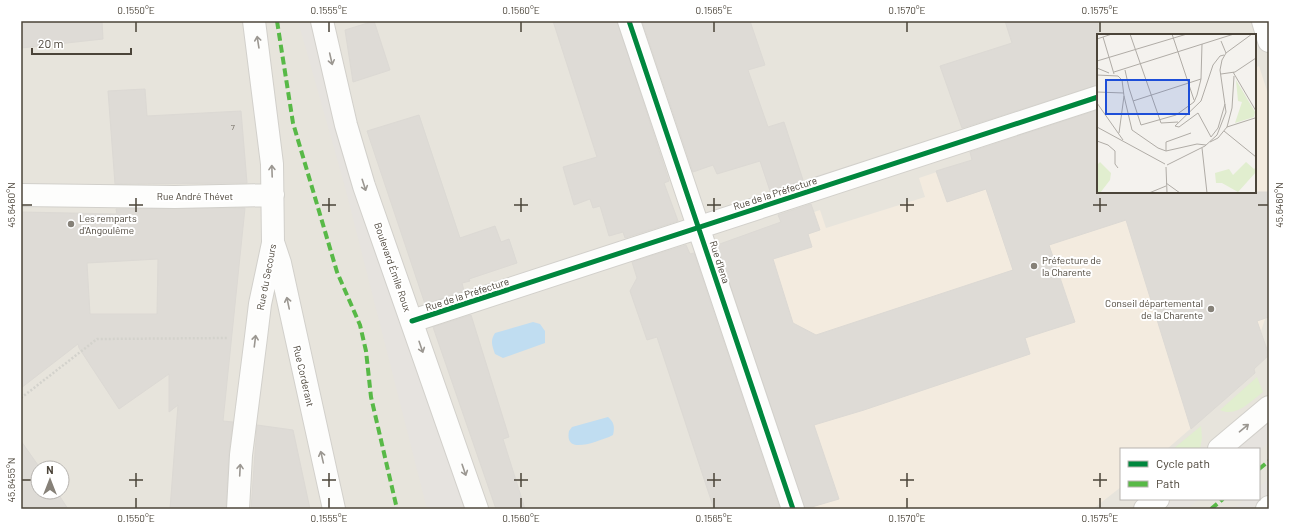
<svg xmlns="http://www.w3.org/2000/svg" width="1290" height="530" viewBox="0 0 1290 530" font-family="Barlow,sans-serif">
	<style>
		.residential { fill: #e7e4dc; fill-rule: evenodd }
		.commercial { fill: #f3ebdf }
		.green { fill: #e1eecf }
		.parking { fill: #e6e3df }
		.water { fill: #c0ddf1 }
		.building { fill: #dedbd6; stroke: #dcd9d4; fill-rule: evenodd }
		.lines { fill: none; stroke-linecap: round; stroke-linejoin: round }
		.minor-casing { stroke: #d2d0cb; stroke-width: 24 }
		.path { stroke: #d3d2cc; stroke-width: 2.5; stroke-dasharray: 2 2; stroke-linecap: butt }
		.minor { stroke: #fdfdfc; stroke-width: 22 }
		.quiet { stroke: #58b947; stroke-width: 4; stroke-dasharray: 8 4; stroke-linecap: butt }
		.cycleway-casing { stroke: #fff; stroke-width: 8 }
		.cycleway { stroke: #00873e; stroke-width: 5 }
		.oneway { stroke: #9b9791 }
		.ticks { fill: none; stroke: #4b4439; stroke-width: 1.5 }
		.poi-dot { fill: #868178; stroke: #fff; stroke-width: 1.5 }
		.labels { text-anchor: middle; stroke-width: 4; stroke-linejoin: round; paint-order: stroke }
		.number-label { font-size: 8px; fill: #706a61 }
		.street-label { font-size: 10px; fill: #4b4439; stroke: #fff }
		.poi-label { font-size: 10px; fill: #4b4439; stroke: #fff; text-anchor: start }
		.inset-road { fill: none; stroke: #b0aca6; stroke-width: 1 }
		.view { fill: #1d4ed8; fill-opacity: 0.15; stroke: #1d4ed8; stroke-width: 2 }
		.inset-edge { fill: none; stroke: #4b4439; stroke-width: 2 }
		.neatline { fill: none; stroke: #4b4439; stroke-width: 1.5 }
		.ticks-label { font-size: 10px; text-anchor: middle; fill: #4b4439 }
	</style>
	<rect width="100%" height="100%" fill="#f4f2ee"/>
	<!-- residential -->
	<path class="residential" d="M21 21H1269V509H21ZM1098 35H1255V192H1098ZM1121 449H1259V499H1121ZM38 468H62V492H38Z"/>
	<!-- commercial -->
	<path class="commercial" d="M1259 66 1269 97V317L1265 319 1261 331 1269 355 1254 369 1255 373 1167 449H1121V487L1093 509H815L726 242 820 210 826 228 925 197 919 178 1071 127 1098 192H1255V68Z"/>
	<!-- green -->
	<path class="green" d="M1257 377 1263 392C1251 401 1236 418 1220 410Z
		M1201 426 1202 438 1200 449H1173Z"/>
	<!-- parking -->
	<path class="parking" d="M298 21H322L477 509H427L345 187Z
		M1269 422V443L1259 451V449H1236Z
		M1269 478V494L1252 509H1233L1245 499H1259V487Z
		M1174 499H1199L1187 509H1162Z"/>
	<!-- water -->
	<path class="water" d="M533 322 540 324 545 331V343L503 358 495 354C492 345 490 341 495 333Z
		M608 417C614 422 615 427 613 435L609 437C597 441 564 456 569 431L572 427Z"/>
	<!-- building -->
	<path class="building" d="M21 21H102L103 39 21 48Z
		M374 21 390 70 353 82 345 30Z
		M553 21H617L669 181 664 183 678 221 625 238 623 232 609 236 600 206 593 208 590 199 574 205 563 167 597 157Z
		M642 21H750L765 65 748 70 768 127 784 122 803 180 770 191 760 161 717 174 713 165 693 172Z
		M1005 21H1098V85L962 128 940 66 1012 43Z
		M145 89 147 116 241 111 247 183 115 184 108 91Z
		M1098 110V192H1269V317L1257 321 1269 355 1254 369 1255 373 1191 429 1126 220 1049 245 1075 322 1025 338 1030 354 864 410 814 425 839 499 805 509 717 245 781 222 778 215 811 204 820 230 808 234 812 247 773 259 793 323 816 335 1013 270 986 189 947 202 936 171 972 160 970 152Z
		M419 115 460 238 495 226 501 242 509 239 517 263 469 279 470 281 462 283 464 291 425 304 367 131Z
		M245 208 223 421 233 422 229 454 226 509H170L178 405 169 412V374L119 409 79 348 78 344 21 388V212L117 214 116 209ZM158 259 157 314H90L87 263Z
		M686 245 690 254 694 253 780 509H714L657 337 647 340 630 291 637 278 632 262Z
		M471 315 509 437 503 439 525 509H496L433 327Z
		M257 425 293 430 310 509H251Z
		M21 441 40 468H38V492H57L68 509H21Z"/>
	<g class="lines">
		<!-- minor casing -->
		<g class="minor-casing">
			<path id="minor" d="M322 21 346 125 364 186 477 509
				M629 21 793 509
				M1263 21 1269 41
				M21 195 175 197 273 195
				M274 245 280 263 334 509
				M412 321 1098 97
				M1219 449 1269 407
				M238 509 241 455 256 337 260 304 273 243 272 164 254 21
				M1145 509 1158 499
				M1267 509 1269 507"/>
		</g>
		<!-- path -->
		<path class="path" d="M21 398 97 339 228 338"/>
		<!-- minor -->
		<use href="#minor" class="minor"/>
		<!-- quiet -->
		<path class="quiet" d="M277 21 293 123 337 272 360 325 366 351 371 397 397 509
			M1259 469 1269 461
			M1211 509 1223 499"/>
		<!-- cycleway casing -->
		<g class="cycleway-casing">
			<path id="cycleway" d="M629 21 793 509
				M412 321 1098 97"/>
		</g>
		<!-- cycleway -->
		<use href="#cycleway" class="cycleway"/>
	</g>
	<!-- one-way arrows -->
	<defs><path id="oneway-shaft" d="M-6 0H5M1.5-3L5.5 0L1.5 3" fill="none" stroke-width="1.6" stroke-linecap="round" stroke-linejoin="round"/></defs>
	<g class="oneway">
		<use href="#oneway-shaft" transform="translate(258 42) rotate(-99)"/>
		<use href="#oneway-shaft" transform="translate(331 59) rotate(77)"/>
		<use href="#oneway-shaft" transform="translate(272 171) rotate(-92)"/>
		<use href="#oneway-shaft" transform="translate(364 185) rotate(72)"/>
		<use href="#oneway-shaft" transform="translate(288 303) rotate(-102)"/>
		<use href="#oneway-shaft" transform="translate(255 341) rotate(-83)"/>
		<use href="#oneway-shaft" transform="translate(421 347) rotate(71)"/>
		<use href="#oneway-shaft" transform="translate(1244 428) rotate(-40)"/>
		<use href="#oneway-shaft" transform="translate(322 457) rotate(-103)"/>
		<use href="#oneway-shaft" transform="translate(240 470) rotate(-87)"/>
		<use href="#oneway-shaft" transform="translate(464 470) rotate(71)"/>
	</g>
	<!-- ticks -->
	<path class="ticks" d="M136 22V32M329 22V32M521 22V32M714 22V32M907 22V32M1100 22V32M136 198V212M329 198V212M521 198V212M714 198V212M907 198V212M1100 198V212M22 205H32M129 205H143M322 205H336M514 205H528M707 205H721M900 205H914M1093 205H1107M1258 205H1268M136 473V487M329 473V487M521 473V487M714 473V487M907 473V487M1100 473V487M22 480H32M129 480H143M322 480H336M514 480H528M707 480H721M900 480H914M1093 480H1107M136 498V508M329 498V508M521 498V508M714 498V508M907 498V508M1100 498V508"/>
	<!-- markers -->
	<g class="poi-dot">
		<circle cx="71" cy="224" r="4"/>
		<circle cx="1034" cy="266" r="4"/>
		<circle cx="1211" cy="309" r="4"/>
	</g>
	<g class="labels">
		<!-- number labels -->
		<g class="number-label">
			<text x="233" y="130">7</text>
		</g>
		<!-- street labels -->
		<g class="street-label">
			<text transform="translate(775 193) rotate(-18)" y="4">Rue de la Préfecture</text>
			<text x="195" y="200">Rue André Thévet</text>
			<text transform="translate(720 262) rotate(72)" y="4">Rue d'Iena</text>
			<text transform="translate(393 267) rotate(71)" y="4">Boulevard Émile Roux</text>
			<text transform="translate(266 277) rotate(-79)" y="4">Rue du Secours</text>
			<text transform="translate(467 294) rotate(-18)" y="4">Rue de la Préfecture</text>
			<text transform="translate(304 376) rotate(77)" y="4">Rue Corderant</text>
		</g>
		<!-- poi labels -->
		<g class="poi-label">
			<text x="79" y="222">Les remparts<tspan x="79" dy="12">d'Angoulême</tspan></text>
			<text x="1042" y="264">Préfecture de<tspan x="1042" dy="12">la Charente</tspan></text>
			<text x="1203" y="307" text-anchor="end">Conseil départemental<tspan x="1203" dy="12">de la Charente</tspan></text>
		</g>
	</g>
	<!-- overview -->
	<g transform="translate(1097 34)">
		<rect width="159" height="159" fill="#f4f2ee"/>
		<path d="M139 46 158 78 157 83 138 89 145 68 141 67ZM3 128 14 139 13 146 3 159H0V131ZM149 128 157 135 159 133V138L141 158 125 149H119L118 139 132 135 136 141Z" fill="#e1eecf"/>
		<path class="inset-road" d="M33 0 64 89 81 88M75 0 97 66M6 3 17 40M0 5 15 0M124 7 129 19M127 21 123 22 116 31 104 67 78 92 82 93 101 79 114 103 121 94 128 70M0 27 90 0M0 34 12 39M28 36 32 54 44 91 79 81 97 68 100 61 104 45 105 10M17 38 137 0M136 38 159 77M124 40 138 38 159 24M0 41 21 42 25 46 27 62 22 99M0 58 27 59M27 62 35 96 61 114 69 117 100 110 109 111M36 67 104 45M0 69 26 106M0 93 68 130M130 93 158 84M127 97 159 123M0 107 11 111 18 117V130L21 134M113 108 121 104 130 93 135 74 137 42M105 114 110 159M69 117V108L94 99M70 131 108 112 120 101 129 78 123 36 125 26 129 19 155 0M69 133 70 159M69 149 83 159M52 159 69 152"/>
		<path class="view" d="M9 46H92V80H9Z"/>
		<rect width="159" height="159" class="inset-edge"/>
	</g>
	<!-- border -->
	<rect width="1290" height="530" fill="none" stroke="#ffffff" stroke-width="44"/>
	<!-- legend -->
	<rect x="1120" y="448" width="140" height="52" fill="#ffffff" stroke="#b7b4b0"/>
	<rect x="1128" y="461" width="20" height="6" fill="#00873e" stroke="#b7b4b0"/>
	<text x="1156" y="468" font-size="12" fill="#4b4439">Cycle path</text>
	<rect x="1128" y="481" width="20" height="6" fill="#58b947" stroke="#b7b4b0"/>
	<text x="1156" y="488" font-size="12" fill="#4b4439">Path</text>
	<!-- north arrow -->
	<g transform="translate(50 480)"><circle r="19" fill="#ffffff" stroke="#b7b4b0"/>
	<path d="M0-3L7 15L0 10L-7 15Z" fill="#868178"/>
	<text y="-6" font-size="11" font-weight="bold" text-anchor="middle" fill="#4b4439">N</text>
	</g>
	<!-- scale -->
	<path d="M32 48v6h99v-6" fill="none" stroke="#4b4439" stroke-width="2"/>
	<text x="38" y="48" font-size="12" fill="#4b4439" stroke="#ffffff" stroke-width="3" paint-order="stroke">20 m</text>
	<rect x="22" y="22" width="1246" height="486" class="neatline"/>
	<g class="ticks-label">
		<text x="136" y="14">0.1550°E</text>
		<text x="329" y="14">0.1555°E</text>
		<text x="521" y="14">0.1560°E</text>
		<text x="714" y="14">0.1565°E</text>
		<text x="907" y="14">0.1570°E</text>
		<text x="1100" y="14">0.1575°E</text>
		<text transform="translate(11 205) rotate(-90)" y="4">45.6460°N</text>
		<text transform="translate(1279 205) rotate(-90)" y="4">45.6460°N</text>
		<text transform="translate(11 480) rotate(-90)" y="4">45.6455°N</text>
		<text x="136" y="522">0.1550°E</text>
		<text x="329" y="522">0.1555°E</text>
		<text x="521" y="522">0.1560°E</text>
		<text x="714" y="522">0.1565°E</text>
		<text x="907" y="522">0.1570°E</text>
		<text x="1100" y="522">0.1575°E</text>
	</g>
</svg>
